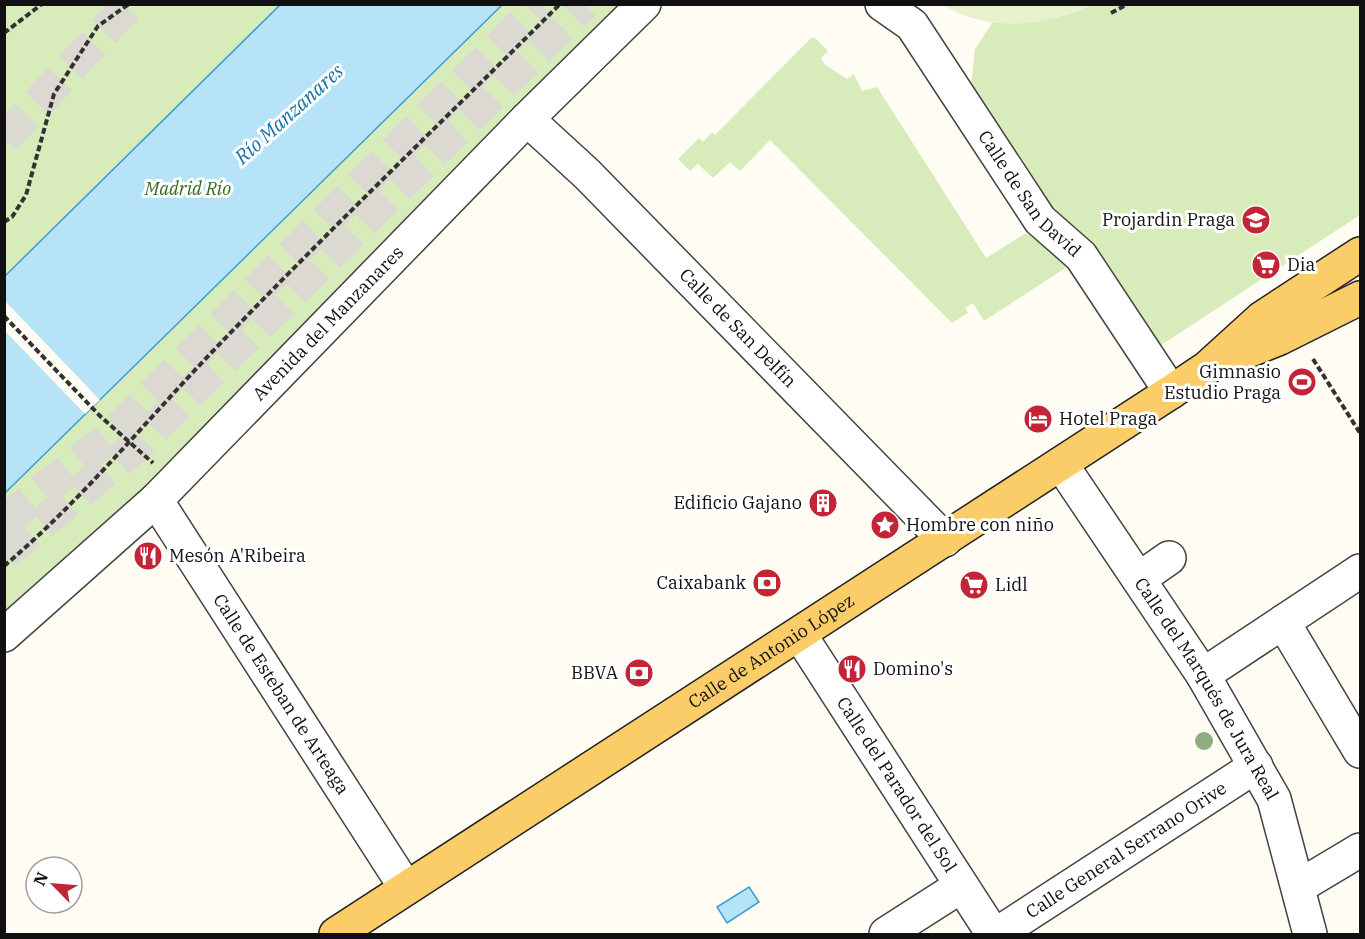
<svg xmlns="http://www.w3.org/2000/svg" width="1365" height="939" viewBox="0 0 1365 939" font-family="'IBM Plex Serif',serif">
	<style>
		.green { fill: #d7ebbb }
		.pitch { fill: #e7f2cd }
		.water { fill: #b6e3f7; stroke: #3c9ecf; stroke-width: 1.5 }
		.pier { fill: #fffcf3 }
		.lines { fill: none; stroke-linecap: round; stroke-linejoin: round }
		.highway-tunnel { stroke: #dbd9d1; stroke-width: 33; stroke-dasharray: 33 16; stroke-linecap: butt }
		.minor-casing { stroke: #434343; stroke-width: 36 }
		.major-casing { stroke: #212121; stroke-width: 36 }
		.path { stroke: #323232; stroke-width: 4; stroke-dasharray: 6 3; stroke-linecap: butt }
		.minor { stroke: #fff; stroke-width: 33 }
		.major { stroke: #facd68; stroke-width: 33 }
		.tree { fill: #8eac7e }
		.labels { text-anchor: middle; stroke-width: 6; stroke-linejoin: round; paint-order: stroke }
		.park-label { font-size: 18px; font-style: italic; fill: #326a1e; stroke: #fff }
		.street-label { font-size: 18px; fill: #101010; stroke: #fff }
		.poi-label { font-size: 18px; fill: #101010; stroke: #fff; text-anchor: start }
		.water-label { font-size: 20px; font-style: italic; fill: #166fa5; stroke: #fff }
	</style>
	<rect width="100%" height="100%" fill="#fffcf3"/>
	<!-- green -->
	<path class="green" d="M5 5H634L147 491 5 618Z
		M1091 5H1360V215L1152 351 970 94 975 49 993 22C1028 24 1059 21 1091 5Z
		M811 38H815L828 51 821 58 825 65 847 79 854 74 862 91 877 87 986 258 1026 233 1073 263 984 321 973 303 965 308 968 313 952 323 770 140 740 171 730 162 713 178 698 164 690 171 678 159 699 138 703 142 712 132 715 135Z"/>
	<!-- pitch -->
	<path class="pitch" d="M944 5H1091C1047 27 986 33 944 5Z"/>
	<!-- water -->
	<path class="water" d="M280 5H502L5 493V276Z
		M749 887 759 902 727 923 717 907Z"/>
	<!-- pier -->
	<path class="pier" d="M5 301 100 400 85 414 5 331Z"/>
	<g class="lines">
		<!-- highway-tunnel -->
		<path class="highway-tunnel" d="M4 139 130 4
			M4 522 120 428 541 4
			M4 554 133 449 584 4"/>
		<!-- minor casing -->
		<g class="minor-casing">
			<g id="minor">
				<path id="s1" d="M882 4 912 25 1040 220 1081 256 1171 392"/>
				<path id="s2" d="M527 119 587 174 945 540"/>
				<path id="s3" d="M1061 464 1203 675 1274 799 1310 934"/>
				<path id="s4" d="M156 500 406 888"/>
				<path d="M1139 579 1169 558"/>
				<path d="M1283 622 1360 751"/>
				<path id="s5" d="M4 635 156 500 527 119 644 4"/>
				<path id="s6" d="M800 635 993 934"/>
				<path d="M1203 675 1360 571"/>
				<path d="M1298 887 1360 850"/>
				<path d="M886 934 961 886"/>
				<path id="s7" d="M997 934 1256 766"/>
			</g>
		</g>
		<!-- major casing -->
		<g class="major-casing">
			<g id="major">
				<path d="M1228 359 1280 338 1360 298"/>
				<path id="s8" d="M336 934 1171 392 1207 368 1262 318 1360 254"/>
			</g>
		</g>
		<!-- path -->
		<path class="path" d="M1111 13 1128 4
			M4 33 42 4
			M4 222 12 217 26 195 54 94 98 26 129 4
			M4 316 100 416 153 463
			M1313 359 1360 433
			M4 566C81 501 144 423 213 351 326 233 444 120 560 4"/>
		<!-- minor -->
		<use href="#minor" class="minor"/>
		<!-- major -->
		<use href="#major" class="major"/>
	</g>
	<!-- trees -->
	<circle class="tree" cx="1204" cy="741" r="9"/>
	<!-- icons -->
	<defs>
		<g id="school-disc" transform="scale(1.5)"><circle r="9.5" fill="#c32536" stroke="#fff"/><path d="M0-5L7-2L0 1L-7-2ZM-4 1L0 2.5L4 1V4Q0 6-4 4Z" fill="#fff"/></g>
		<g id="supermarket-disc" transform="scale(1.5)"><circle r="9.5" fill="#c32536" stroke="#fff"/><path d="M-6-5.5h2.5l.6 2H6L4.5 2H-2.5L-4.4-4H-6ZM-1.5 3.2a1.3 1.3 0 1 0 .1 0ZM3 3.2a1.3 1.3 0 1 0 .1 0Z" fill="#fff"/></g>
		<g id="stadium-disc" transform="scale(1.5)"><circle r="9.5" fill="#c32536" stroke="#fff"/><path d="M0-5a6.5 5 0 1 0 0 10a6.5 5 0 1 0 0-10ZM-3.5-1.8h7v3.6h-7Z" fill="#fff"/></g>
		<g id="hotel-disc" transform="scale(1.5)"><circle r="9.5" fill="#c32536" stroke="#fff"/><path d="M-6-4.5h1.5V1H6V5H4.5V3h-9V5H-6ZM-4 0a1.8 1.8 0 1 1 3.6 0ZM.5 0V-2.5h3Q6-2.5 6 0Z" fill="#fff"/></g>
		<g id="building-disc" transform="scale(1.5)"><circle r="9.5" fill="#c32536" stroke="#fff"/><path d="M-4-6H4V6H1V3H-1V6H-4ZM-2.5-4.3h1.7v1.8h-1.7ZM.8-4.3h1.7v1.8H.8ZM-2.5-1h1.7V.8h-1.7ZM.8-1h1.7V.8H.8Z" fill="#fff"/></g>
		<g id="sight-disc" transform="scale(1.5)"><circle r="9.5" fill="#c32536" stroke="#fff"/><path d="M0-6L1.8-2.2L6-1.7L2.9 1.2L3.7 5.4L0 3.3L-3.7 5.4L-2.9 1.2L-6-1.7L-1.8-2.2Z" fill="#fff"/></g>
		<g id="restaurant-disc" transform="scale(1.5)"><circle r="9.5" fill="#c32536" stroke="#fff"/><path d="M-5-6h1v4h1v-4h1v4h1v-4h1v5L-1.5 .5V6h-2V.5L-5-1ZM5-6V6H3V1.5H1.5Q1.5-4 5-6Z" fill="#fff"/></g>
		<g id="bank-disc" transform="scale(1.5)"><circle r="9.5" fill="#c32536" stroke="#fff"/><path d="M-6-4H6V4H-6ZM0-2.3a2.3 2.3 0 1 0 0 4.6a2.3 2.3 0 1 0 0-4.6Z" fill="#fff"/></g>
	</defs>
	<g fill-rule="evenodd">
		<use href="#school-disc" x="1256" y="220"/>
		<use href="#supermarket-disc" x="1266" y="265"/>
		<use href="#stadium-disc" x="1302" y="382"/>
		<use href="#hotel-disc" x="1038" y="419"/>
		<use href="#building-disc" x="823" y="503"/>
		<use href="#sight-disc" x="885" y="525"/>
		<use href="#restaurant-disc" x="148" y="556"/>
		<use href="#bank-disc" x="767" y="583"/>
		<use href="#supermarket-disc" x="974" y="585"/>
		<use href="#restaurant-disc" x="852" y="669"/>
		<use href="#bank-disc" x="639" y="673"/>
	</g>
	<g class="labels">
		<!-- park labels -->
		<g class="park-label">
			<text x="188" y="195">Madrid Río</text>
		</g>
		<!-- street labels -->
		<g class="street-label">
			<text dy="6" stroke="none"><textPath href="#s1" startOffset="243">Calle de San David</textPath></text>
			<text dy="6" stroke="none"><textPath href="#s5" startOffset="450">Avenida del Manzanares</textPath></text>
			<text dy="6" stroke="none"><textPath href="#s2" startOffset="297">Calle de San Delfín</textPath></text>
			<text dy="6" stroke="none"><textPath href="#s8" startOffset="519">Calle de Antonio López</textPath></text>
			<text dy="6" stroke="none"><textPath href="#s3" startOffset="268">Calle del Marqués de Jura Real</textPath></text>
			<text dy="6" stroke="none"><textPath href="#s4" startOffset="231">Calle de Esteban de Arteaga</textPath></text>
			<text dy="6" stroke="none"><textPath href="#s6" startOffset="178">Calle del Parador del Sol</textPath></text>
			<text dy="6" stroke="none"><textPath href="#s7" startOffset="154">Calle General Serrano Orive</textPath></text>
		</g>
		<!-- poi labels -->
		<g class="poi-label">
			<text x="1235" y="226" text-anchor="end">Projardin Praga</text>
			<text x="1287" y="271">Dia</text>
			<text x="1281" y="378" text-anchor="end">Gimnasio<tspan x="1281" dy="21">Estudio Praga</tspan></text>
			<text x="1059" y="425">Hotel Praga</text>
			<text x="802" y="509" text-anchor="end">Edificio Gajano</text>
			<text x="906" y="531">Hombre con niño</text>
			<text x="169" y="562">Mesón A'Ribeira</text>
			<text x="746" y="589" text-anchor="end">Caixabank</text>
			<text x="995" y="591">Lidl</text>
			<text x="873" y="675">Domino's</text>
			<text x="618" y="679" text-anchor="end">BBVA</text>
		</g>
		<!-- water labels -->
		<g class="water-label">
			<text transform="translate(289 114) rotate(-42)" y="7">Río Manzanares</text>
		</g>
	</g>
	<!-- border -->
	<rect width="1365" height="939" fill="none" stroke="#101010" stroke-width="12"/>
	<!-- north arrow -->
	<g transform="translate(54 885) rotate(295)"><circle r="28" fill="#ffffff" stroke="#9f9f9f" stroke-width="1.5"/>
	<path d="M0-4.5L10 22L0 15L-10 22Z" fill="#c32536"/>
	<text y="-9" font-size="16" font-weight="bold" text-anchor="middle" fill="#101010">N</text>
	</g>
</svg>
